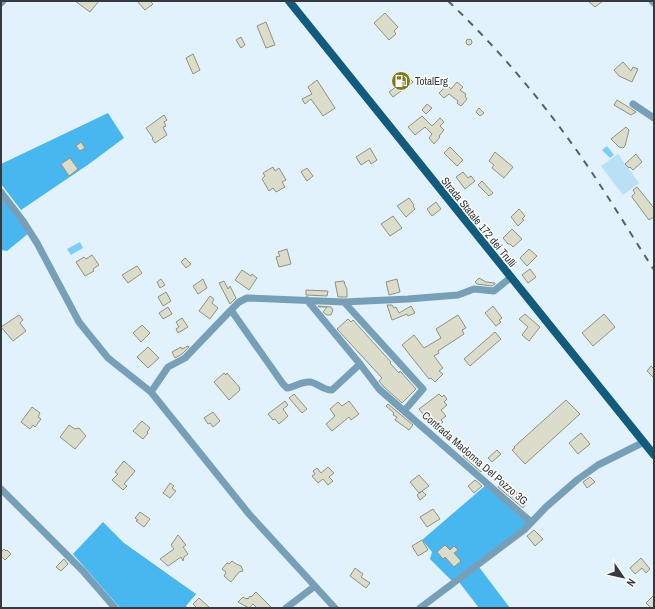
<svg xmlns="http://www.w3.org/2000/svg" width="655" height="609" viewBox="0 0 655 609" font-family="'Archivo Narrow',sans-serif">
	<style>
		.green { fill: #bae0f6 }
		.forest { fill: #49b7ef }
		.water { fill: #7dcdfb }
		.building { fill: #dcdccb; stroke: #919181 }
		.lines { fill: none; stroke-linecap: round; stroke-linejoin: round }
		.minor { stroke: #77a0b8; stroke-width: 7 }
		.major { stroke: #135b7d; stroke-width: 8 }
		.rail { stroke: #596167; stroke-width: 2; stroke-dasharray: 7 7; stroke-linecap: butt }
		.labels { text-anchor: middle; stroke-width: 3; stroke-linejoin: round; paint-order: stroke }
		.poi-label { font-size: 11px; fill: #343a3e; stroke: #fcfcfc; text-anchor: start }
		.street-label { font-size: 11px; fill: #343a3e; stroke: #fcfcfc }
	</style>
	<rect width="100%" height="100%" fill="#e1f2fd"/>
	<!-- green -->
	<path class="green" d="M618 154 639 183 623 195 601 166Z"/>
	<!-- forest -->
	<path class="forest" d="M108 113 124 138 89 164 21 210 1 184V164Z
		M1 196 29 233 7 251 1 250Z
		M486 485 527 523 479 567 510 608H479L459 582 451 580 430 559 432 552 422 540Z
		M103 522 124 543 196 594 186 606 187 608H120L73 554Z"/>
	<!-- water -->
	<path class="water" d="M607 146 614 155 610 158 602 150Z
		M80 242 83 248 71 255 67 249Z"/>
	<!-- building -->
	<path class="building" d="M75 1H99L90 12Z
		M137 1H150L153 4 145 10Z
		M588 1H603L595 7Z
		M385 13 398 27 394 31 396 34 389 40 374 23Z
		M266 22 275 45 266 48 257 26Z
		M241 37 245 45 241 48 236 40Z
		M466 42a3 3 0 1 1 6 0a3 3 0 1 1-6 0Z
		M193 54 200 70 193 74 186 58Z
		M623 62 631 71 633 67 638 69 632 82 619 76 614 70Z
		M404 72 413 82 393 97 389 92 401 83 397 78Z
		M317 80 335 108 323 116 311 99 305 104 302 99 312 94 308 87Z
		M457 82 463 87 460 90 466 94 465 96 467 99 461 106 457 103 458 101 449 94 444 98 439 93 447 85 451 89Z
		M617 100 630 108 636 112 631 115 614 105Z
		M427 104 432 108 426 114 422 110Z
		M479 108 484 113 480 116 476 112Z
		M164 115 167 120 164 122 166 126 163 127 167 135 155 143 152 139 153 138 146 128Z
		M422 116 432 126 440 118 444 122 440 126 444 130 439 136 440 137 434 144 429 138 432 134 425 127 415 135 408 127Z
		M626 127 629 130 625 146 623 148 619 147 611 139Z
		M81 142 85 148 80 151 76 146Z
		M450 147 463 160 457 166 444 153Z
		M370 148 377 160 371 164 369 160 361 165 356 157Z
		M495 152 513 167 504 178 492 168 494 165 489 161Z
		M636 154 642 162 633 170 630 167 629 168 625 164Z
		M70 158 78 169 69 176 61 164Z
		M273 167 275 171 279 168 286 180 282 182 285 187 276 192 273 188 269 191 262 179 265 176 263 173Z
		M307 168 313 176 307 181 301 172Z
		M463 172 468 178 471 176 475 181 465 189 456 177Z
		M482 181 493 193 489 196 478 185Z
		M637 187 654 208V217L649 220 632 197V196L635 193 633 190Z
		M409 198 414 205 413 206 415 209 406 217 397 206Z
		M436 202 441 209 432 216 427 209Z
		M519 209 525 216 522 219 524 220 518 226 511 217Z
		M393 216 402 228 390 236 381 224Z
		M512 229 522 239 513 247 510 244H508L503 238Z
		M287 249 291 264 279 267 276 257 280 256 278 252Z
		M529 249 537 256 527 266 520 258Z
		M92 255 99 265 93 269 94 271 85 276 76 262 84 257 86 259Z
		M185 258 191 264 186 268 181 262Z
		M137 266 142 273 128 283 122 275Z
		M530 269 536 277 528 283 522 275Z
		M242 270 251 276 252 274 257 278 249 290 235 280Z
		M479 278 486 282 495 283V284L492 286 477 284 475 282Z
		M161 279 165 285 160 288 157 282Z
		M203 279 207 288 198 294 193 286Z
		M397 279 400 292 389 295 386 282Z
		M224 281 228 289 230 286 236 298 230 304 219 283Z
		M344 281 345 285 347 289V297H338L335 282Z
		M306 290 328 291 327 296 306 295Z
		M166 292 171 301 163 306 158 297Z
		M210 296 214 299 212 303 218 308 210 319 199 311Z
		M387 305H392L394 308 396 307 399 313 411 306 415 313 408 316 407 314 392 320Z
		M318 306 331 307 333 310 331 315H327L323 312 327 307H319Z
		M493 306 502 318 499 320 501 322 496 326 485 313Z
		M168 307 172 314 163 319 159 313Z
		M525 314 540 327 529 341 522 335 528 327 519 319Z
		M604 314 615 327 593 346 582 333Z
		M19 315 23 320 20 323 26 331 13 341 1 327Z
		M458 315 466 328 462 330 464 334 438 351 439 353 434 356 443 368 439 371 443 374 435 382 431 378 429 379 402 345 414 335 424 348 441 338 436 329Z
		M182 318 188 327 178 333 176 329 179 327 176 322Z
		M348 319 351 322 353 320 391 362 390 363 399 373 400 371 416 389 402 403 384 387 379 381 382 378 337 329Z
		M142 325 150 333 141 342 133 333Z
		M495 332 501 339 470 366 464 359Z
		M188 346 189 347 182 354 175 358 172 352 181 347 182 349Z
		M148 347 159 358 148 368 137 357Z
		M651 366 654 369V378L647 371Z
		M224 373 226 375 227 373 240 388H239L240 390 229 400 214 382Z
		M294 394 307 409 302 413 289 398Z
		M439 394 442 397 444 395 447 399 444 402 447 405 441 410 446 416 441 420 443 422 438 426 437 424 433 427 419 409Z
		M566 400 580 414 525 464 512 450 515 448 514 447Z
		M285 401 288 405 283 409 288 416 279 424 275 419 273 420 268 414Z
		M349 401 359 414 351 420 349 417 332 431 326 424 335 416 330 409 338 402 342 406Z
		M388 404 413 425 409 430 395 420 397 417 393 415 394 413 386 406Z
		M32 407 40 413 38 417 41 419 35 427 33 425 30 429 21 422Z
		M213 412 220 421 213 427 210 423 208 424 204 418Z
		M142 421 150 428 147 432 148 433 143 439 133 431Z
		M69 425 75 429 79 428 86 436 75 449 60 437Z
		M581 433 590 444 578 454 569 443Z
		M497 450 501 454 492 462 488 458Z
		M465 454 470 459 473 456 482 463 479 466 483 470 481 472 463 456Z
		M124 461 135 471 124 484 127 486 123 490 112 480 118 474 115 472Z
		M328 467 334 473 329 477 333 481 328 485 323 479 318 483 312 476 315 474 313 471 317 468 321 473Z
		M419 475 429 486 419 493 410 482Z
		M590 477 595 482 587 488 583 482Z
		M475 480 482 486 474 493 468 486Z
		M170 483 174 486 172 488 176 491 170 498 163 493Z
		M500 484 505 489 508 485 518 493 515 497 525 505 523 508 498 487Z
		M422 491 426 495 420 500 417 495Z
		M433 509 440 519 427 527 420 517Z
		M140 512 150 519 144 527 136 521 138 520 135 518Z
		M534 530 543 539 535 546 527 536Z
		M178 535 186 545 183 547 188 554 184 557 183 561 181 557 168 566 160 559 174 549 171 545Z
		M422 540 428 550 418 556 412 546Z
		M445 545 450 550 454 546 458 550 454 553 461 561 454 567 445 557 443 559 437 552Z
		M4 549 6 551 7 550 11 554 5 560 1 556V552Z
		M641 558 650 569 646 573 642 568 635 574 630 568Z
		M64 559 68 564 61 571 56 567Z
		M232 561 236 564 241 566 243 571 239 572 231 582 224 576 226 572 222 569 227 563 229 564Z
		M355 568 363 574 361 577 370 583 366 588 350 576Z
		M256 592 272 608H257L253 604 249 608 238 602 243 597 246 599 247 598 248 599 250 596 251 597Z
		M654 595V608H651L646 603Z
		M199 598 210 608H197L193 604Z"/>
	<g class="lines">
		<!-- minor -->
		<path class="minor" d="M652 1 654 3
			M1 3 3 1
			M633 104 654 118
			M1 192 23 221 37 243 79 322 108 358 151 392
			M307 300 360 364
			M231 310 239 302 247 298 344 302 408 299 458 295 474 289 494 291 510 278
			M404 411 531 522
			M1 489 82 570 115 608
			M286 608 315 586
			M335 608 249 514 151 392 168 367 185 358 231 310 283 384 287 388C295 387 302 381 310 382 318 383 324 391 332 390L360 364 379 389 404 411 423 389 344 302
			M420 608 524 530 546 507 577 480 598 465 644 442"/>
		<!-- major -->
		<path class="major" d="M289 1 654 455"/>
		<!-- rail -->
		<path class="rail" d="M448 1C498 48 543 102 582 158 607 194 630 233 654 270"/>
	</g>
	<!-- icons -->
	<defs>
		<g id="fuel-disc" transform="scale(1)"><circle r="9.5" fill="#7f7a20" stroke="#fcfcfc"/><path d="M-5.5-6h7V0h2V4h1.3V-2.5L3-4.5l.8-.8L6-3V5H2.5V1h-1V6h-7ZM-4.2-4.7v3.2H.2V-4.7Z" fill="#fff"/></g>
	</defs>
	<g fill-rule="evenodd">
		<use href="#fuel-disc" x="401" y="81"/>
	</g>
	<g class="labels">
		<!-- poi labels -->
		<g class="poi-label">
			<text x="415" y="85">TotalErg</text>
		</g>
		<!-- street labels -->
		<g class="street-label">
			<text transform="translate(479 222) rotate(51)" y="4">Strada Statale 172 dei Trulli</text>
			<text transform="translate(475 458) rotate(41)" y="4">Contrada Madonna Del Pozzo 3G</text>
		</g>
	</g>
	<!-- border -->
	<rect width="655" height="609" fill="none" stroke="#343a3e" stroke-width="4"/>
	<!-- north arrow -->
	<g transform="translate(623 577) rotate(124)" stroke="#fcfcfc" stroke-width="3" paint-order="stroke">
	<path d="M0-3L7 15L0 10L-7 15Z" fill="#343a3e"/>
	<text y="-6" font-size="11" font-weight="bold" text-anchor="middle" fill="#343a3e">N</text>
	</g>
</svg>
